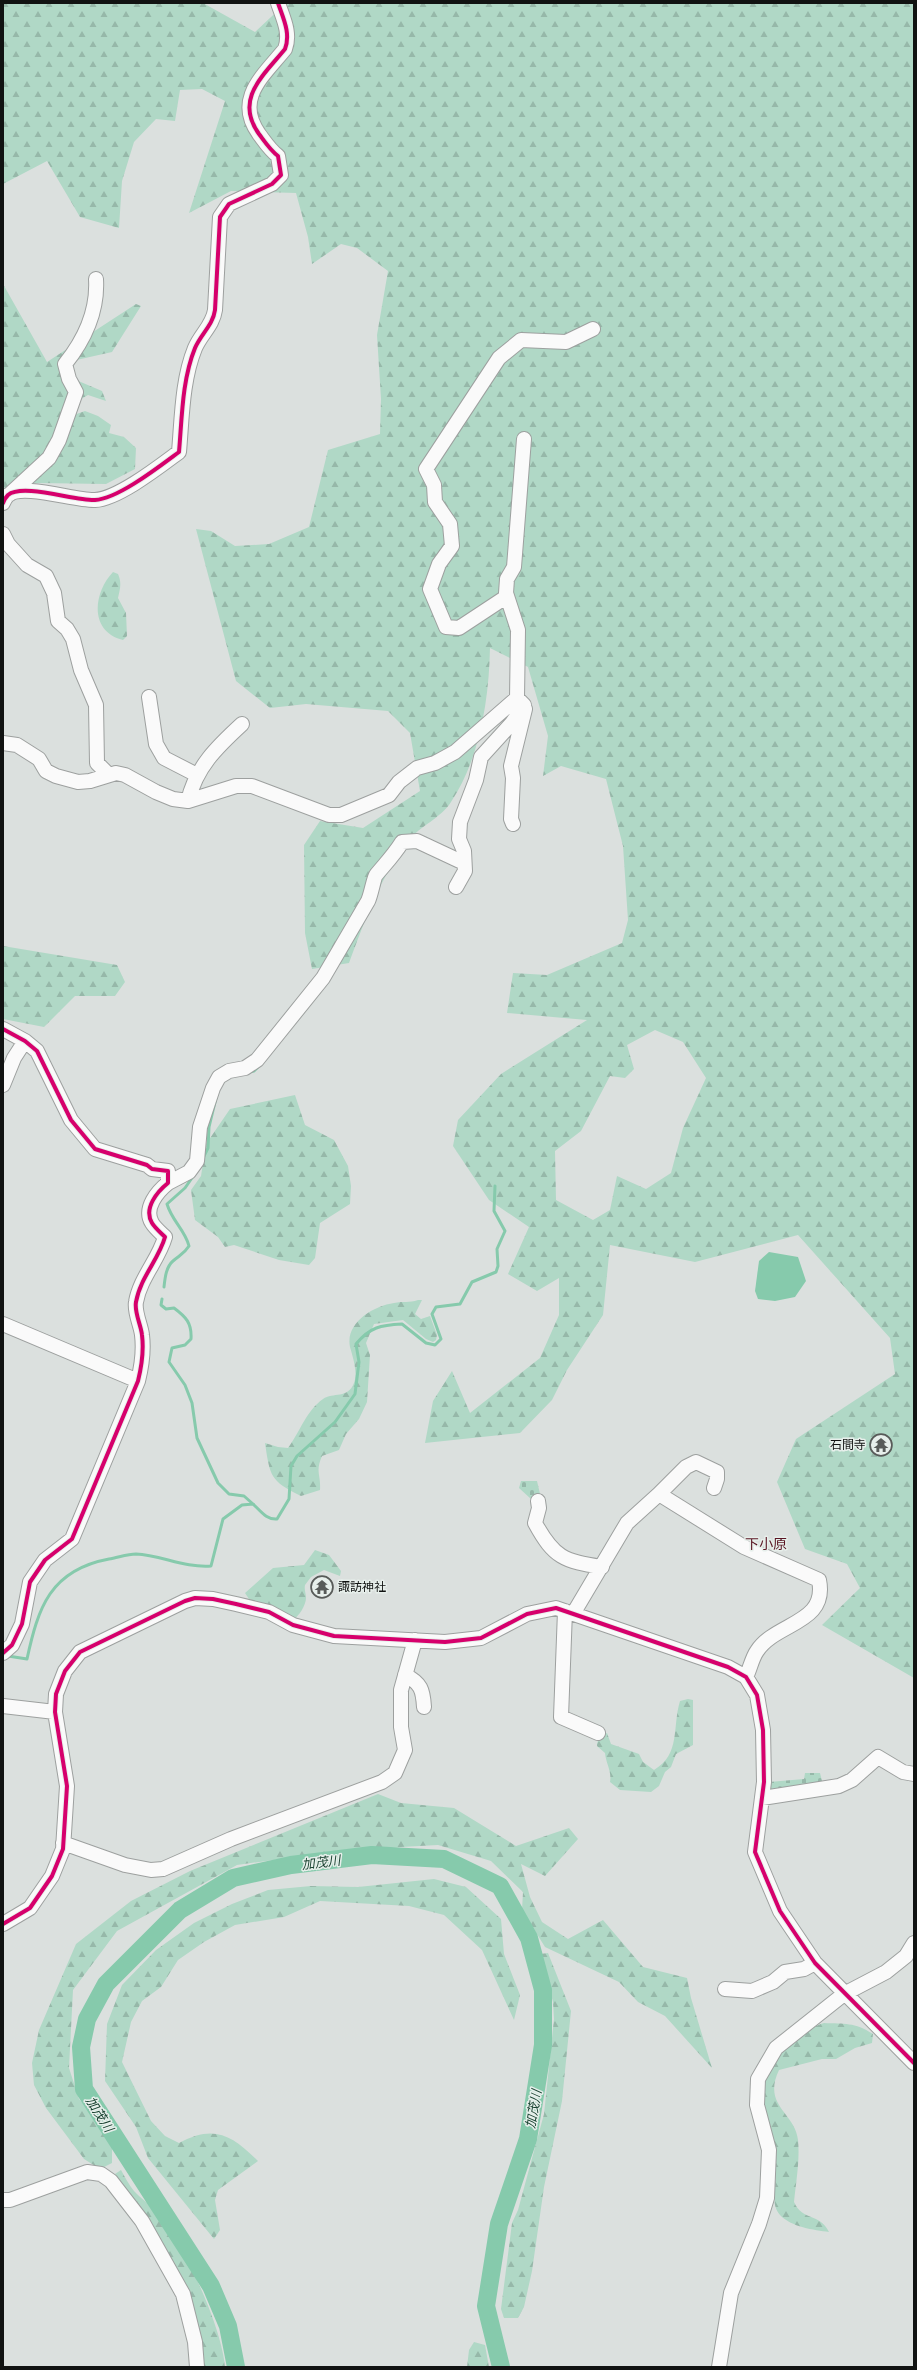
<svg xmlns="http://www.w3.org/2000/svg" width="917" height="2370" viewBox="0 0 917 2370" font-family="'DM Sans','Noto Sans JP',sans-serif">
	<style>
		.forest { fill: url(#forest-firs); fill-rule: evenodd }
		.cemetery { fill: url(#cemetery-stones) }
		.water { fill: #86caac }
		.lines { fill: none; stroke-linecap: round; stroke-linejoin: round }
		.stream { stroke: #86caac; stroke-width: 3 }
		.river { stroke: #86caac; stroke-width: 18 }
		.minor-casing { stroke: #9da09f; stroke-width: 16 }
		.minor { stroke: #fafafa; stroke-width: 14 }
		.cycleway-casing { stroke: #e7efeb; stroke-width: 6 }
		.cycleway { stroke: #d6006c; stroke-width: 4 }
		.labels { text-anchor: middle; stroke-width: 3; stroke-linejoin: round; paint-order: stroke }
		.poi-label { font-size: 12px; fill: #111312; stroke: #e7efeb; text-anchor: end }
		.water-label { font-size: 13px; font-style: italic; fill: #1a4432; stroke: #e7efeb }
		.quarter-label { font-size: 14px; fill: #591422; stroke: #e7efeb }
	</style>
	<defs>
		<pattern id="forest-firs" width="22" height="20" patternUnits="userSpaceOnUse"><rect width="22" height="20" fill="#b0d8c6"/><path d="M5 1l3.5 6h-7zM16 11l3.5 6h-7z" fill="#96b8a9"/></pattern>
		<pattern id="cemetery-stones" width="16" height="16" patternUnits="userSpaceOnUse"><rect width="16" height="16" fill="#b0d8c6"/><path d="M2 7V4a2 2 0 0 1 4 0v3zM10 15v-3a2 2 0 0 1 4 0v3z" fill="#96b8a9"/></pattern>
	</defs>
	<rect width="100%" height="100%" fill="#dbe0de"/>
	<!-- forest -->
	<path class="forest" d="M3 3H203L255 32 286 3H914V1678L822 1625 860 1588 847 1564 805 1549 777 1482 796 1439 895 1374 890 1338 798 1235 695 1262 610 1245 603 1315 567 1370 552 1400 520 1433 425 1443 433 1401 452 1371 470 1413 540 1358 559 1315V1278L537 1291 508 1274 529 1227 489 1200 453 1146 458 1120 501 1074 587 1020 507 1013 513 973 547 975 622 943 628 920 623 846 606 779 561 766 543 776 548 736 528 667 490 648C489 700 480 758 451 802 441 818 420 826 408 841 380 878 365 920 349 963L312 969 305 933 304 845 320 821 363 828 420 791 410 733 388 711 306 704 270 708 236 681 196 529 211 531 235 546 269 544 309 527 328 450 380 434 381 399 377 335 388 271 357 248 341 244 312 264 308 237 296 193 231 191 189 213 225 101 202 89 180 90 175 121 156 119 134 142 122 181 119 228 80 217 47 161 3 184ZM655 1030 683 1042 706 1078 683 1128 671 1173 646 1189 617 1176 610 1210 593 1220 556 1200 555 1151 581 1131 610 1076 625 1078 634 1069 627 1045Z
		M3 284 47 362 136 304 141 306 112 352 72 361 76 380 102 391 106 401 88 395 71 405 65 418 85 411 98 416 111 425 109 433 124 437 136 448 135 469 106 484 37 483 3 490Z
		M113 572 118 574C122 583 120 589 118 598L126 613 127 636 123 640C89 632 93 593 113 572Z
		M3 946 117 965 125 982 115 996H75L44 1027 3 1019Z
		M295 1095 305 1125 334 1140 348 1166 351 1186 350 1204 320 1223 315 1258 309 1265 279 1260 234 1245 225 1247 218 1237 195 1220 191 1190 201 1176 206 1144 230 1109Z
		M418 1300H422L415 1314 421 1319 430 1316 437 1335 436 1340 433 1342 426 1339 403 1320 374 1324 366 1343 370 1355 367 1402 359 1419 346 1434 339 1450 322 1456C315 1472 321 1474 320 1490L301 1496C270 1481 270 1476 265 1443L278 1447 288 1448C300 1432 306 1411 323 1399 333 1392 348 1399 354 1383 358 1372 353 1358 350 1347 345 1323 373 1306 394 1303 403 1301 409 1303 418 1300Z
		M315 1550 329 1555 341 1571 340 1576 324 1570 311 1577 305 1585C304 1590 306 1593 306 1598 306 1605 299 1616 293 1620L249 1599 245 1593 273 1568 304 1565Z
		M688 1699 693 1700V1745L676 1754 671 1767 665 1772 659 1786 651 1792 620 1790 610 1782C612 1771 606 1764 605 1753L597 1746C597 1740 601 1735 607 1733L611 1744 639 1754 643 1762 654 1770C681 1754 672 1727 680 1701Z
		M378 1794 401 1803 454 1808 516 1846 569 1828 578 1839 545 1876 521 1864 530 1897 542 1922 568 1939 603 1920 643 1967 687 1978 691 1998 712 2068 665 2016 638 2002 619 1982 545 1947 522 1910 523 1892 491 1861 438 1845 345 1850 237 1865 117 1931 73 1990 69 2068 79 2099 101 2122 112 2145V2163L100 2169 84 2159 46 2108 34 2085 32 2063 39 2030 76 1944 131 1901 190 1871Z
		M434 1879 466 1887 501 1919 504 1954 520 1995 514 2020 482 1950 444 1915 409 1906 320 1901 284 1917 235 1925 204 1942 178 1960 161 1987 142 2001 131 2022 122 2062 151 2121 165 2136 179 2143C214 2124 232 2135 258 2161L218 2190 215 2200 220 2230 214 2239 148 2158 136 2127 105 2081 107 2024 122 1985 156 1950 194 1923 232 1904 268 1890 311 1886 358 1887Z
		M548 1953 571 2011 562 2101 544 2187 532 2271 524 2307 518 2318H504L501 2309 512 2223 518 2210 544 2114 554 2019 553 2002 540 1954Z
		M824 2023C845 2024 854 2022 873 2034L872 2043 855 2048 836 2059H822L779 2070C762 2106 795 2112 798 2140 800 2160 796 2182 794 2202 803 2222 819 2212 829 2232 814 2230 791 2227 780 2215 770 2204 777 2189 775 2175 771 2151 756 2093 766 2072 773 2058 784 2049 797 2040 808 2032 811 2027 824 2023Z
		M121 2170C125 2177 129 2185 134 2191 141 2199 150 2204 157 2211 183 2242 222 2327 225 2367H201L186 2292 115 2174Z
		M474 2342 485 2345 489 2367H467L469 2350Z"/>
	<!-- cemetery -->
	<path class="cemetery" d="M521 1481H537L541 1498 531 1499 519 1488Z
		M805 1773H820L823 1785 768 1794 769 1782 804 1779Z"/>
	<!-- water -->
	<path class="water" d="M769 1252 798 1257 806 1281 795 1297 775 1301 758 1299 755 1291 759 1261Z"/>
	<g class="lines">
		<!-- stream -->
		<path class="stream" d="M249 1072 254 1071 259 1066
			M203 1158 208 1148 209 1127 216 1098
			M164 1287C165 1278 166 1267 173 1261 180 1255 184 1254 189 1246 185 1230 172 1221 167 1204L185 1188 194 1175
			M162 1299 161 1305 166 1309 174 1308C186 1317 192 1323 191 1339L185 1345 172 1348 169 1362 185 1385 192 1403 197 1438 218 1483 229 1494 244 1496 253 1504
			M8 1656 27 1659C38 1608 50 1570 109 1559 117 1558 127 1554 136 1554 161 1555 184 1568 211 1566L223 1519 242 1505 253 1504C260 1510 266 1520 277 1519L289 1499 291 1466 297 1456 335 1422 355 1394 359 1362 356 1344C370 1327 381 1325 402 1324L426 1343 435 1345 441 1339 432 1314 436 1307 460 1304 472 1282 496 1272 498 1266 497 1249 505 1231 494 1211 495 1186"/>
		<!-- river -->
		<path class="river" d="M236 2367 228 2326 211 2286 84 2089 81 2047 87 2019 106 1984 180 1910 233 1878 291 1865 372 1855 444 1859 500 1886 529 1938 543 1990V2045L528 2139 499 2224 486 2306 501 2367"/>
		<!-- minor casing -->
		<g class="minor-casing">
			<path id="minor" d="M10 494 49 458 59 440 76 392 69 379 65 364C85 339 98 312 96 279
				M3 503C4 500 6 497 8 495 23 483 75 501 95 500 118 499 160 466 179 452 182 418 182 380 195 348 201 334 213 325 215 310L220 217 229 204 272 184 281 175 278 156C270 150 265 142 259 134 234 99 263 76 285 49 291 33 283 18 278 3
				M3 534 8 544 27 565 46 576 54 593 58 621 67 629 73 639 81 670 96 705 97 763 109 775
				M506 597 459 628 446 627 430 589 439 564 452 546 450 524 435 502 434 485 426 469 499 358 521 340 566 342 593 329
				M149 697 156 744 164 758 197 775
				M3 743 17 745 39 759 46 771 56 776 78 782 90 781 116 773 125 775 156 792 173 799 188 801C196 767 217 747 242 724
				M188 801 236 786H252L329 815H341L389 795 399 782 417 768 435 763 455 752 517 698
				M513 824 511 819 513 778 511 766 525 709
				M456 887 465 871 464 851 459 839 460 822 476 780 481 757 512 723 524 705 517 698 518 630 506 593 507 579 514 567 524 439
				M3 1029 25 1041 37 1051 71 1120 95 1149 147 1165 152 1169 168 1171V1183C158 1191 143 1208 152 1223 155 1228 161 1233 165 1237 159 1259 140 1278 136 1302 134 1312 141 1325 142 1335 144 1351 142 1365 138 1381L72 1539 45 1560 30 1582 22 1624 12 1645 3 1653
				M3 1085 14 1058 25 1041
				M168 1183 189 1172 197 1161 200 1127 213 1088 219 1077 229 1071 245 1068 257 1060 323 978 368 901C371 895 374 877 376 875 385 864 394 855 402 842L417 841 464 863
				M3 1324 138 1381
				M659 1494 686 1467 696 1462 717 1472V1479L714 1488
				M538 1501 539 1508 535 1523C554 1558 564 1561 602 1567
				M565 1611 561 1717 598 1733
				M573 1614 627 1523 659 1494 744 1547 819 1580C828 1624 776 1622 757 1651 752 1658 750 1669 746 1677
				M405 1675C421 1683 423 1690 424 1707
				M3 1706 55 1712
				M762 1798 839 1786 852 1780 878 1757 903 1772 914 1774
				M63 1843 125 1865 151 1870 163 1869 231 1839 382 1782 395 1773 405 1750 401 1727V1690L415 1640
				M3 1924 30 1908 52 1876 63 1849 67 1786 55 1712 56 1694 65 1671 80 1652 185 1601 195 1598 213 1599 236 1604 269 1612 293 1625 334 1636 445 1642 481 1638 527 1614 556 1608 728 1667 746 1677 757 1695 763 1730 764 1782 755 1852 780 1911 815 1963 914 2063
				M725 1989 752 1991 773 1982 785 1972 804 1969 815 1963
				M3 2200H10L87 2172 101 2174 111 2181 142 2221 183 2294 195 2342 197 2367
				M719 2367 731 2293 759 2224 767 2198 769 2150 757 2105 758 2079 776 2048 844 1994 886 1972 906 1956 914 1943"/>
		</g>
		<!-- minor -->
		<use href="#minor" class="minor"/>
		<!-- cycleway casing -->
		<g class="cycleway-casing">
			<path id="cycleway" d="M3 503C4 500 6 497 8 495 23 483 75 501 95 500 118 499 160 466 179 452 182 418 182 380 195 348 201 334 213 325 215 310L220 217 229 204 272 184 281 175 278 156C270 150 265 142 259 134 234 99 263 76 285 49 291 33 283 18 278 3
				M3 1029 25 1041 37 1051 71 1120 95 1149 147 1165 152 1169 168 1171V1183C158 1191 143 1208 152 1223 155 1228 161 1233 165 1237 159 1259 140 1278 136 1302 134 1312 141 1325 142 1335 144 1351 142 1365 138 1381L72 1539 45 1560 30 1582 22 1624 12 1645 3 1653
				M3 1924 30 1908 52 1876 63 1849 67 1786 55 1712 56 1694 65 1671 80 1652 185 1601 195 1598 213 1599 236 1604 269 1612 293 1625 334 1636 445 1642 481 1638 527 1614 556 1608 728 1667 746 1677 757 1695 763 1730 764 1782 755 1852 780 1911 815 1963 914 2063"/>
		</g>
		<!-- cycleway -->
		<use href="#cycleway" class="cycleway"/>
	</g>
	<!-- icons -->
	<defs>
		<g id="temple-ring" transform="scale(1.15)"><circle r="9.5" fill="#e7efeb" stroke="#585b59" stroke-width="1.5"/><path d="M0-6L5-2H3V0L6.5 2.5H4V6H1.5V3h-3V6H-4V2.5H-6.5L-3 0V-2H-5Z" fill="#585b59"/></g>
	</defs>
	<g fill-rule="evenodd">
		<use href="#temple-ring" x="881" y="1445"/>
		<use href="#temple-ring" x="322" y="1587"/>
	</g>
	<g class="labels">
		<!-- poi labels -->
		<g class="poi-label">
			<text x="866" y="1449">石間寺</text>
			<text x="338" y="1591" text-anchor="start">諏訪神社</text>
		</g>
		<!-- water labels -->
		<g class="water-label">
			<text transform="translate(321 1862) rotate(-7)" y="5">加茂川</text>
			<text transform="translate(533 2109) rotate(-80)" y="5">加茂川</text>
			<text transform="translate(100 2114) rotate(57)" y="5">加茂川</text>
		</g>
		<!-- quarter labels -->
		<g class="quarter-label">
			<text x="766" y="1549">下小原</text>
		</g>
	</g>
	<!-- border -->
	<rect width="917" height="2370" fill="none" stroke="#111312" stroke-width="8"/>
</svg>
